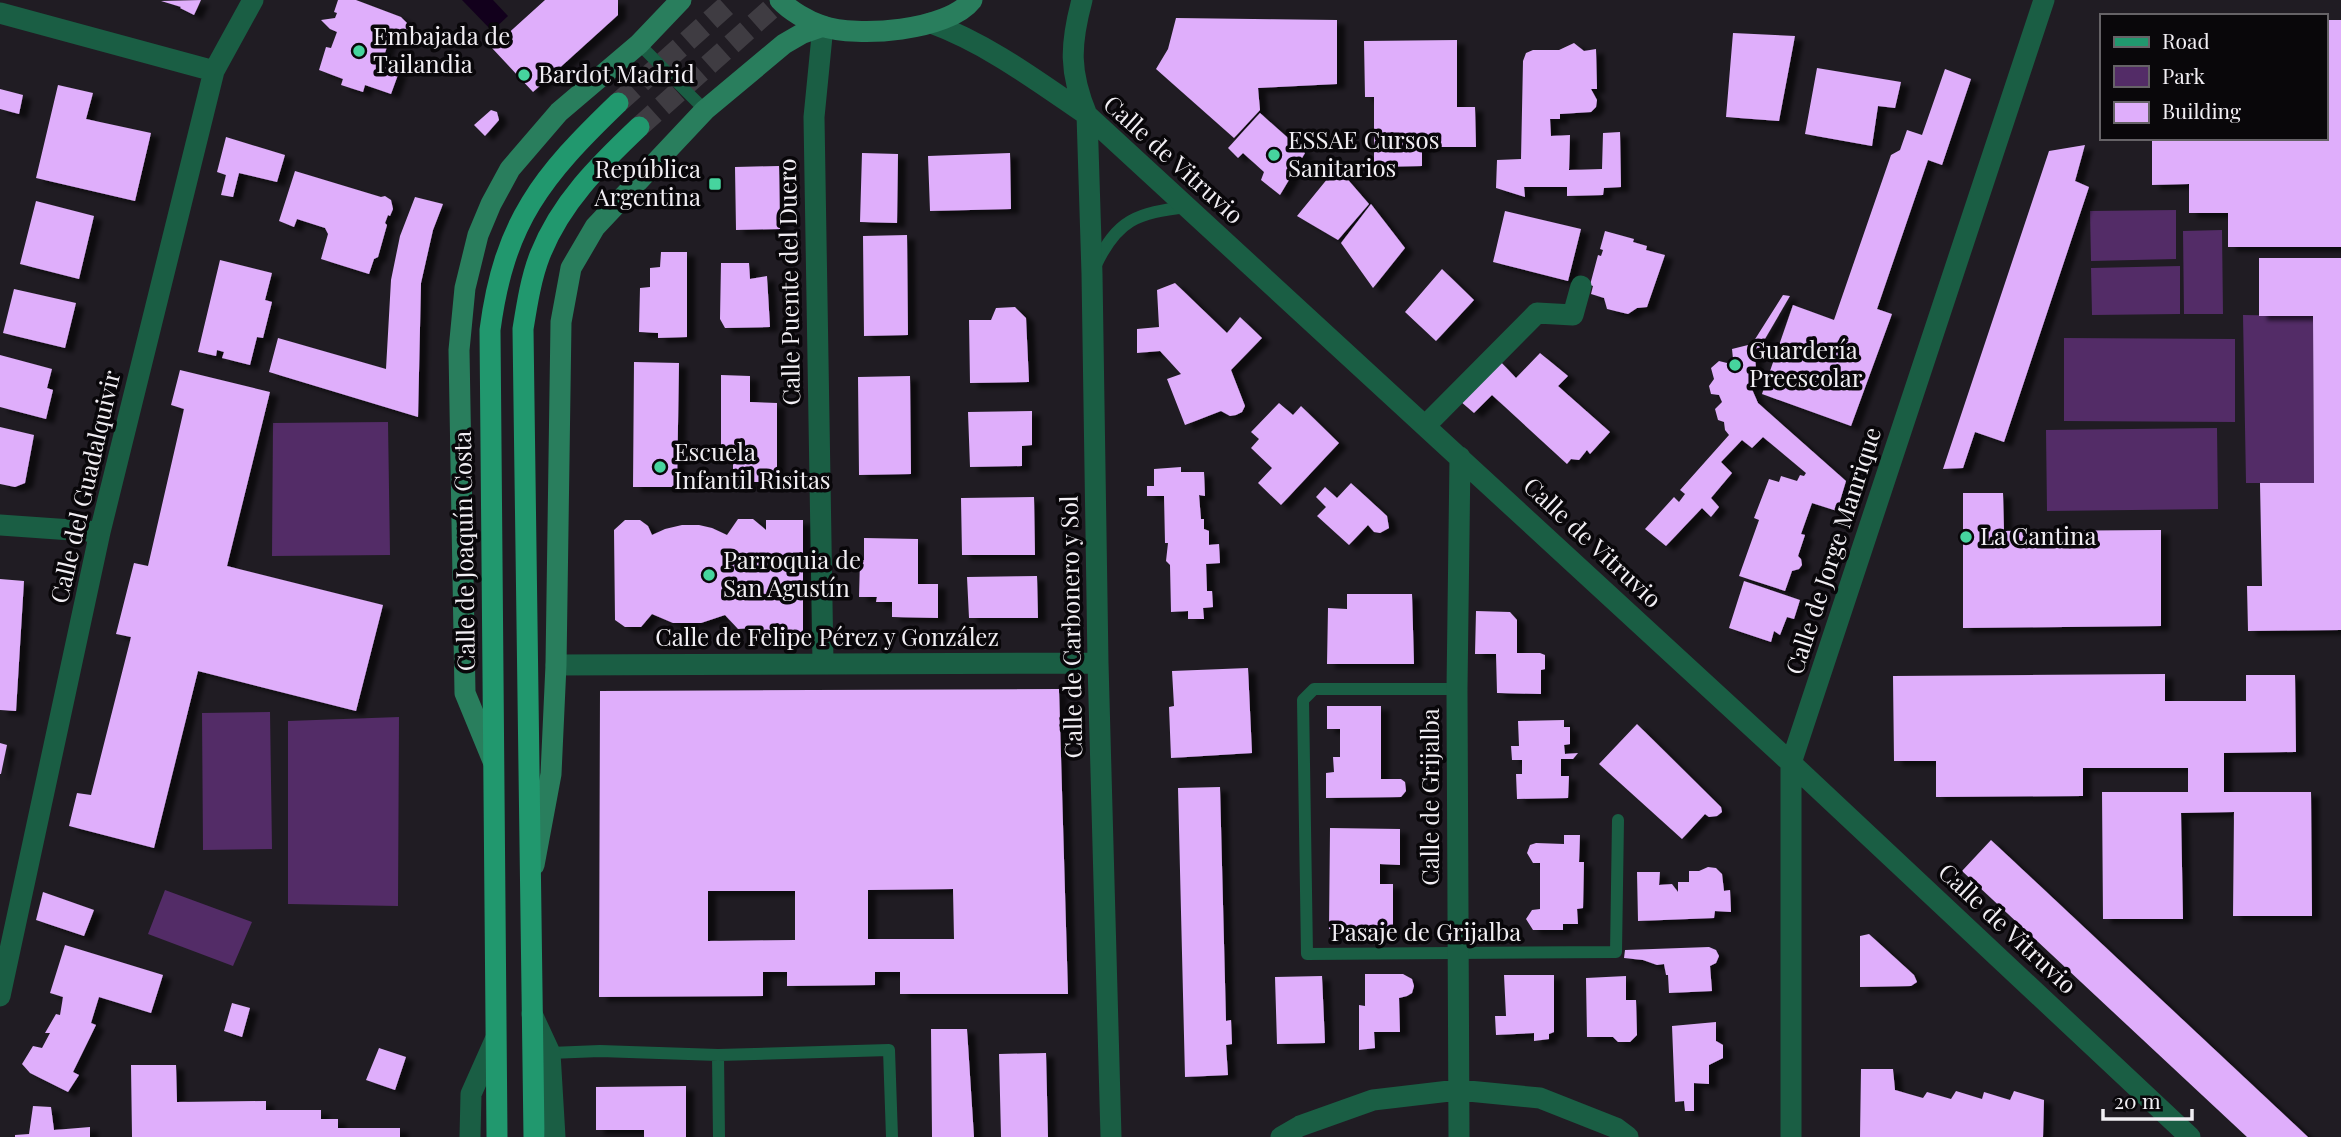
<svg xmlns="http://www.w3.org/2000/svg" width="2341" height="1137" viewBox="0 0 2341 1137" font-family="'Playfair Display',serif">
	<style>
		.green { fill: #532c67 }
		.water { fill: #12001c }
		.building { fill: #dfaefb; fill-rule: evenodd; filter: url(#shadow) }
		.lines { fill: none; stroke-linecap: round; stroke-linejoin: round }
		.primary-tunnel { stroke: #3f3c42; stroke-width: 21; stroke-dasharray: 21 10; stroke-linecap: butt }
		.lane { stroke: #1a5e44; stroke-width: 12 }
		.street { stroke: #1a5e44; stroke-width: 21 }
		.secondary { stroke: #297e5d; stroke-width: 21 }
		.primary { stroke: #21986e; stroke-width: 21 }
		.poi-dot { fill: #46d49e; stroke: #09070a; stroke-width: 2.5 }
		.labels { text-anchor: middle; stroke-width: 7; stroke-linejoin: round; paint-order: stroke }
		.poi-label { font-size: 24px; fill: #f1eef3; stroke: #09070a; text-anchor: start }
		.street-label { font-size: 24px; fill: #f1eef3; stroke: #09070a }
	</style>
	<defs>
		<filter id="shadow"><feDropShadow dx="8" dy="4.5" stdDeviation="2" flood-color="#0009"/></filter>
	</defs>
	<rect width="100%" height="100%" fill="#201c23"/>
	<!-- green -->
	<path class="green" d="M2176 210V259L2091 261 2090 211Z
		M2222 230 2223 314H2184L2183 231Z
		M2180 266V314L2092 315 2091 268Z
		M2243 315 2313 316 2314 483H2246Z
		M2064 338 2235 339V422L2064 421Z
		M388 422 390 555 272 556 273 423Z
		M2217 428 2218 509 2047 511 2046 430Z
		M270 712 272 849 203 850 202 713Z
		M399 717 398 906 288 904V721Z
		M165 890 252 922 233 966 148 934Z"/>
	<!-- water -->
	<path class="water" d="M462 0H493L508 16 492 31Z"/>
	<!-- building -->
	<path class="building" d="M201 0 194 15 180 8 181 7 161 1Z
		M338 0H356L401 17 407 23 408 31 404 37 397 39 390 37 381 66 399 72 391 94 365 85 363 92 341 85 343 79 319 70 326 47 331 48 337 32 330 29 321 20 335 18 337 13 334 12Z
		M545 0H618V15L533 92 492 48Z
		M1176 18 1337 20V84L1258 88 1260 110 1234 138 1156 69 1168 49Z
		M2325 20H2341V247H2228V213H2189V184L2152 185V138H2325Z
		M1733 33 1795 36 1779 121 1726 117Z
		M1457 40V107H1475L1476 147H1422V166L1374 167V97H1365L1364 41Z
		M1574 43 1584 51 1596 49 1597 89H1591L1597 100 1596 107 1591 112 1560 114V119H1550L1551 136 1570 135 1569 170 1602 169 1603 133 1620 132 1621 187 1604 188 1603 195 1567 196V187H1524L1525 197 1496 188 1497 160 1521 159 1523 61 1526 53 1533 50H1559Z
		M1817 68 1901 82 1895 108 1878 106 1872 146 1805 134Z
		M1945 69 1971 79 1942 165 1928 160 1877 309 1892 314 1851 426 1762 394 1793 305 1834 320 1891 155 1900 150 1907 130 1922 135Z
		M58 85 93 93 86 119 151 133 135 201 36 178Z
		M0 89 23 95 19 114 0 109Z
		M491 110 497 112 499 120 485 136 474 125Z
		M1260 113 1305 153 1280 195 1261 180 1264 172 1243 153 1238 158 1228 148Z
		M226 137 285 155 277 182 239 173 233 197 221 195 226 175 217 172Z
		M2085 145 2075 181 2089 187 2004 442 1975 432 1963 468 1943 469 2049 151Z
		M862 153 898 154 897 223 860 222Z
		M1010 153 1011 209 930 211 928 156Z
		M779 166 780 229 736 230 735 167Z
		M1337 167 1369 204 1338 240 1297 216Z
		M295 171 381 197 385 196 391 200 393 209 390 216 388 215 385 223 387 225 378 257 374 259 369 274 321 259 328 234 325 228 297 219 294 227 279 221Z
		M415 197 443 204 433 230 421 283 418 417 269 372 278 338 386 369 391 280 400 236Z
		M36 201 94 216 79 279 20 264Z
		M1371 204 1405 248 1373 288 1341 243Z
		M1505 211 1581 229 1568 281 1493 262Z
		M1605 231 1634 239 1633 242 1647 246 1646 250 1665 255 1647 307 1637 308 1628 314 1607 309 1604 298 1591 294 1593 286 1590 285 1598 255 1601 256 1603 250 1600 249Z
		M907 235 908 335 864 336 863 236Z
		M661 252H687V337L658 338V333L639 332 640 288 650 287V268L660 267Z
		M2259 258H2341V630L2248 631 2247 586H2262L2260 483H2314L2313 316H2259Z
		M220 260 272 273 265 300 272 302 263 338 257 337 250 365 222 358 224 352 217 350 216 356 198 352Z
		M721 263H749L750 279 767 276 770 327 725 328 720 319Z
		M1442 269 1474 300 1436 341 1405 312Z
		M1175 283 1227 333 1240 317 1262 338 1231 370 1245 406 1242 412 1236 415 1230 416 1221 411 1185 425 1167 379 1181 374 1160 351 1137 353V329L1159 327 1157 290Z
		M14 289 76 303 65 348 3 333Z
		M1783 295 1790 296 1755 356 1757 382 1751 387 1758 403 1846 481 1837 511 1812 503 1801 534 1805 535 1798 556 1801 559 1802 565 1799 569 1792 571 1785 591 1739 576 1759 520 1754 518 1769 479 1779 482 1781 476 1797 481 1800 475 1804 476 1806 473 1763 437 1752 448 1742 440 1721 462 1732 473 1711 498 1719 507 1711 517 1702 508 1666 546 1645 529 1674 497 1679 502 1685 494 1680 490 1729 435 1725 430 1724 422 1718 420 1715 409 1722 402 1719 395 1711 394 1709 386 1714 379 1711 368 1719 361 1727 363 1733 359 1732 349 1752 344Z
		M1015 307 1026 318 1029 382 970 383 969 320H991L996 308Z
		M1540 353 1568 376 1558 386 1610 432 1590 454 1587 450 1579 460 1571 459 1567 464 1492 395 1474 413 1460 401 1499 360 1516 378Z
		M0 355 52 369 47 388 53 390 46 419 0 407Z
		M634 362 679 363 677 487H633Z
		M180 370 270 392 227 566 383 605 356 711 198 671 154 848 69 826 77 793 91 795 131 637 116 634 134 563 148 566 184 409 171 405Z
		M721 375 750 376V402L777 403V482H733V448H721Z
		M910 376 911 474 859 475 858 377Z
		M1279 403 1293 415 1301 406 1339 443 1281 505 1258 483 1272 468 1251 448 1259 439 1251 432Z
		M1032 411V445L1022 446V466L970 467 968 412Z
		M0 427 34 435 25 483 15 487 0 484Z
		M1181 467V472H1204L1205 496 1199 495 1201 519H1204V529L1209 531V545L1219 544 1220 563 1206 564 1207 591H1212L1213 607 1203 608 1204 619H1188V611L1171 612 1170 565 1166 561 1168 543H1165L1164 496H1147V486H1154V469Z
		M1351 483 1387 516 1389 528 1380 533 1374 532 1368 525 1349 545 1317 516 1326 507 1316 497 1325 487 1337 498Z
		M1963 493H2003L2004 531 2161 530V626L1963 628Z
		M1034 497 1035 555H962L961 498Z
		M738 519H753L766 530V520H803V637L751 636 752 628 738 629 725 615 701 623H673L652 614 641 627H625L615 620 614 530 625 520H640L648 526 652 535 665 529 682 525H699L712 528 727 535Z
		M864 538 918 539V584H938V618L892 617V602H876L877 597H859L860 560H864Z
		M1037 576 1038 618H969L967 577Z
		M0 579 24 581 16 711 0 710Z
		M1744 581 1800 600 1794 619 1787 617 1780 635 1774 631 1771 642 1729 628Z
		M1347 594H1412L1414 664H1327L1328 608 1347 609Z
		M1476 611 1510 612 1517 620V653H1540L1545 655V669L1541 670V694L1497 693 1496 654H1475Z
		M1248 668 1252 753 1171 758 1169 707 1174 706 1172 671Z
		M2165 674V701H2246V675H2295L2296 752 2224 753V792H2311L2312 916H2233L2234 812 2181 813 2183 919H2103L2102 792H2188V768H2083V796L1936 797V761H1894L1893 676Z
		M1059 689 1068 994H900V972H875V985L787 986V972H763V996L599 997 600 691ZM953 889 954 939H868V890ZM708 891H795V940L708 941Z
		M1327 706H1381V779H1401L1405 782 1406 791 1401 797 1326 798V773L1334 772 1333 757H1340V729H1327Z
		M1564 720V727H1570V744L1564 745 1565 754 1578 753 1573 759H1561V776H1569L1568 798 1517 799 1516 774H1522V760H1512L1511 746H1519L1518 721Z
		M1637 724 1721 807 1722 812 1717 816 1709 817 1705 814 1682 839 1599 764Z
		M0 743 7 745 1 774H0Z
		M1220 787 1226 1021 1231 1020 1232 1044 1226 1045 1228 1075 1185 1077 1178 788Z
		M1330 828 1400 829V865L1380 864V884H1393V929H1329Z
		M1564 835H1580L1579 862H1584L1583 908 1577 909 1578 924H1563V930H1533L1526 919 1532 910 1540 909V863H1533L1527 853 1530 845 1536 843 1564 844Z
		M1991 840 2308 1137H2247L1962 871Z
		M1708 867 1716 868 1722 874 1724 891 1730 890 1731 912 1715 911 1714 918 1638 921 1637 872H1660L1659 885 1672 884 1678 892V882H1689V871H1699Z
		M43 892 94 910 84 936 36 920Z
		M1869 934 1914 975 1917 982 1911 986 1860 987V936Z
		M65 945 163 975 151 1013 99 997 91 1023 96 1025 73 1072 79 1075 68 1092 30 1073 22 1064 33 1046 42 1048 50 1033H45L56 1014 60 1015 63 997 50 993Z
		M1709 947 1716 950 1719 956 1716 963 1710 966 1712 991 1669 993 1668 975H1666L1664 964 1657 965 1643 960 1624 958 1625 950Z
		M1365 974H1403L1412 979 1414 986 1412 993 1407 996 1399 998 1400 1032H1374L1375 1048 1359 1050V1005L1365 1006Z
		M1504 975H1554V1032L1549 1034V1039L1534 1041V1033L1496 1035 1495 1016H1506Z
		M1322 976 1325 1043 1277 1044 1275 977Z
		M1626 976V1000H1636L1637 1035 1630 1042H1618L1613 1037H1587L1586 978Z
		M232 1003 250 1008 242 1037 224 1031Z
		M1716 1022V1041L1723 1045V1058L1709 1065V1084L1694 1083V1111H1685L1684 1101 1675 1102 1672 1026Z
		M931 1029H967L974 1137H932Z
		M379 1048 406 1057 395 1090 366 1080Z
		M1046 1053 1048 1137H1001L999 1054Z
		M131 1065H176L177 1102 266 1101V1110H321V1119H338V1128H400V1137H132Z
		M1861 1069H1893L1895 1090 1923 1098 1927 1092 1951 1099 1956 1091 1982 1099 1984 1092 2010 1100 2014 1091 2044 1100 2043 1137H1860Z
		M686 1086V1137H644V1130H596V1087Z
		M33 1106 51 1107 54 1130 90 1127V1137H15V1135L29 1134Z"/>
	<g class="lines">
		<!-- primary-tunnel -->
		<path class="primary-tunnel" d="M618 103 733 0
			M639 127 781 0"/>
		<!-- lane -->
		<path class="lane" d="M639 44 705 110
			M1095 267C1117 219 1137 213 1187 207
			M1457 689H1314L1303 700 1307 954 1616 952 1618 820
			M550 1053 600 1051 718 1055 719 1137
			M718 1055 889 1050 892 1137"/>
		<!-- street -->
		<path class="street" d="M1082 0C1070 45 1069 72 1087 115L1092 274 1098 663 1111 1137
			M0 13 214 71
			M931 23C988 44 1037 81 1087 115L1791 763 2190 1137
			M823 26 814 117 823 663
			M1425 426 1537 313 1573 315 1581 286
			M0 525 100 532
			M556 665 1098 663
			M0 996 100 532 214 71 253 0
			M532 1014 550 1053 555 1137
			M470 1137 471 1094 495 1040
			M1281 1137 1300 1126 1373 1100 1458 1090 1540 1098 1616 1128 1628 1137
			M1459 1137 1457 689 1460 457
			M1791 1137V763L2044 0"/>
		<!-- secondary -->
		<path class="secondary" d="M780 0C790 11 808 21 822 26 857 38 948 31 972 0
			M493 761 465 693 459 350 465 288 478 235 491 204 510 169 559 112 639 44 681 0
			M534 865 551 774 556 665 561 322 571 268 595 227 705 110 784 44 803 33 823 26"/>
		<!-- primary -->
		<path class="primary" d="M497 1137 490 330C504 222 542 176 618 103
			M534 1137 523 329C527 304 531 278 540 255 561 202 599 165 639 127"/>
	</g>
	<!-- markers -->
	<g class="poi-dot">
		<circle cx="359" cy="51" r="7"/>
		<circle cx="524" cy="75" r="7"/>
		<circle cx="1274" cy="155" r="7"/>
		<rect x="708" y="177" width="14" height="14" rx="3.5"/>
		<circle cx="1735" cy="365" r="7"/>
		<circle cx="660" cy="467" r="7"/>
		<circle cx="1966" cy="537" r="7"/>
		<circle cx="709" cy="575" r="7"/>
	</g>
	<g class="labels">
		<!-- poi labels -->
		<g class="poi-label">
			<text x="373" y="45">Embajada de<tspan x="373" dy="28">Tailandia</tspan></text>
			<text x="538" y="83">Bardot Madrid</text>
			<text x="1288" y="149">ESSAE Cursos<tspan x="1288" dy="28">Sanitarios</tspan></text>
			<text x="701" y="178" text-anchor="end">República<tspan x="701" dy="28">Argentina</tspan></text>
			<text x="1749" y="359">Guardería<tspan x="1749" dy="28">Preescolar</tspan></text>
			<text x="674" y="461">Escuela<tspan x="674" dy="28">Infantil Risitas</tspan></text>
			<text x="1980" y="545">La Cantina</text>
			<text x="723" y="569">Parroquia de<tspan x="723" dy="28">San Agustín</tspan></text>
		</g>
		<!-- street labels -->
		<g class="street-label">
			<text transform="translate(1173 160) rotate(42)" y="8">Calle de Vitruvio</text>
			<text transform="translate(790 282) rotate(-91)" y="8">Calle Puente del Duero</text>
			<text transform="translate(86 487) rotate(-77)" y="8">Calle del Guadalquivir</text>
			<text transform="translate(1592 543) rotate(43)" y="8">Calle de Vitruvio</text>
			<text transform="translate(465 551) rotate(-91)" y="8">Calle de Joaquín Costa</text>
			<text transform="translate(1834 551) rotate(-72)" y="8">Calle de Jorge Manrique</text>
			<text transform="translate(1072 627) rotate(-91)" y="8">Calle de Carbonero y Sol</text>
			<text x="827" y="646">Calle de Felipe Pérez y González</text>
			<text transform="translate(1431 797) rotate(-90)" y="8">Calle de Grijalba</text>
			<text transform="translate(2007 929) rotate(43)" y="8">Calle de Vitruvio</text>
			<text x="1426" y="941">Pasaje de Grijalba</text>
		</g>
	</g>
	<!-- legend -->
	<rect x="2100" y="14" width="228" height="126" fill="#09070a" stroke="#666367" stroke-width="2"/>
	<rect x="2114" y="37" width="35" height="10" fill="#21986e" stroke="#666367" stroke-width="2"/>
	<text x="2162" y="49" font-size="21" fill="#f1eef3">Road</text>
	<rect x="2114" y="66" width="35" height="21" fill="#532c67" stroke="#666367" stroke-width="2"/>
	<text x="2162" y="84" font-size="21" fill="#f1eef3">Park</text>
	<rect x="2114" y="102" width="35" height="21" fill="#dfaefb" stroke="#666367" stroke-width="2"/>
	<text x="2162" y="119" font-size="21" fill="#f1eef3">Building</text>
	<!-- scale -->
	<path d="M2103 1109v10h89v-10" fill="none" stroke="#f1eef3" stroke-width="3.5"/>
	<text x="2114" y="1109" font-size="21" fill="#f1eef3" stroke="#09070a" stroke-width="5" paint-order="stroke">20 m</text>
</svg>
